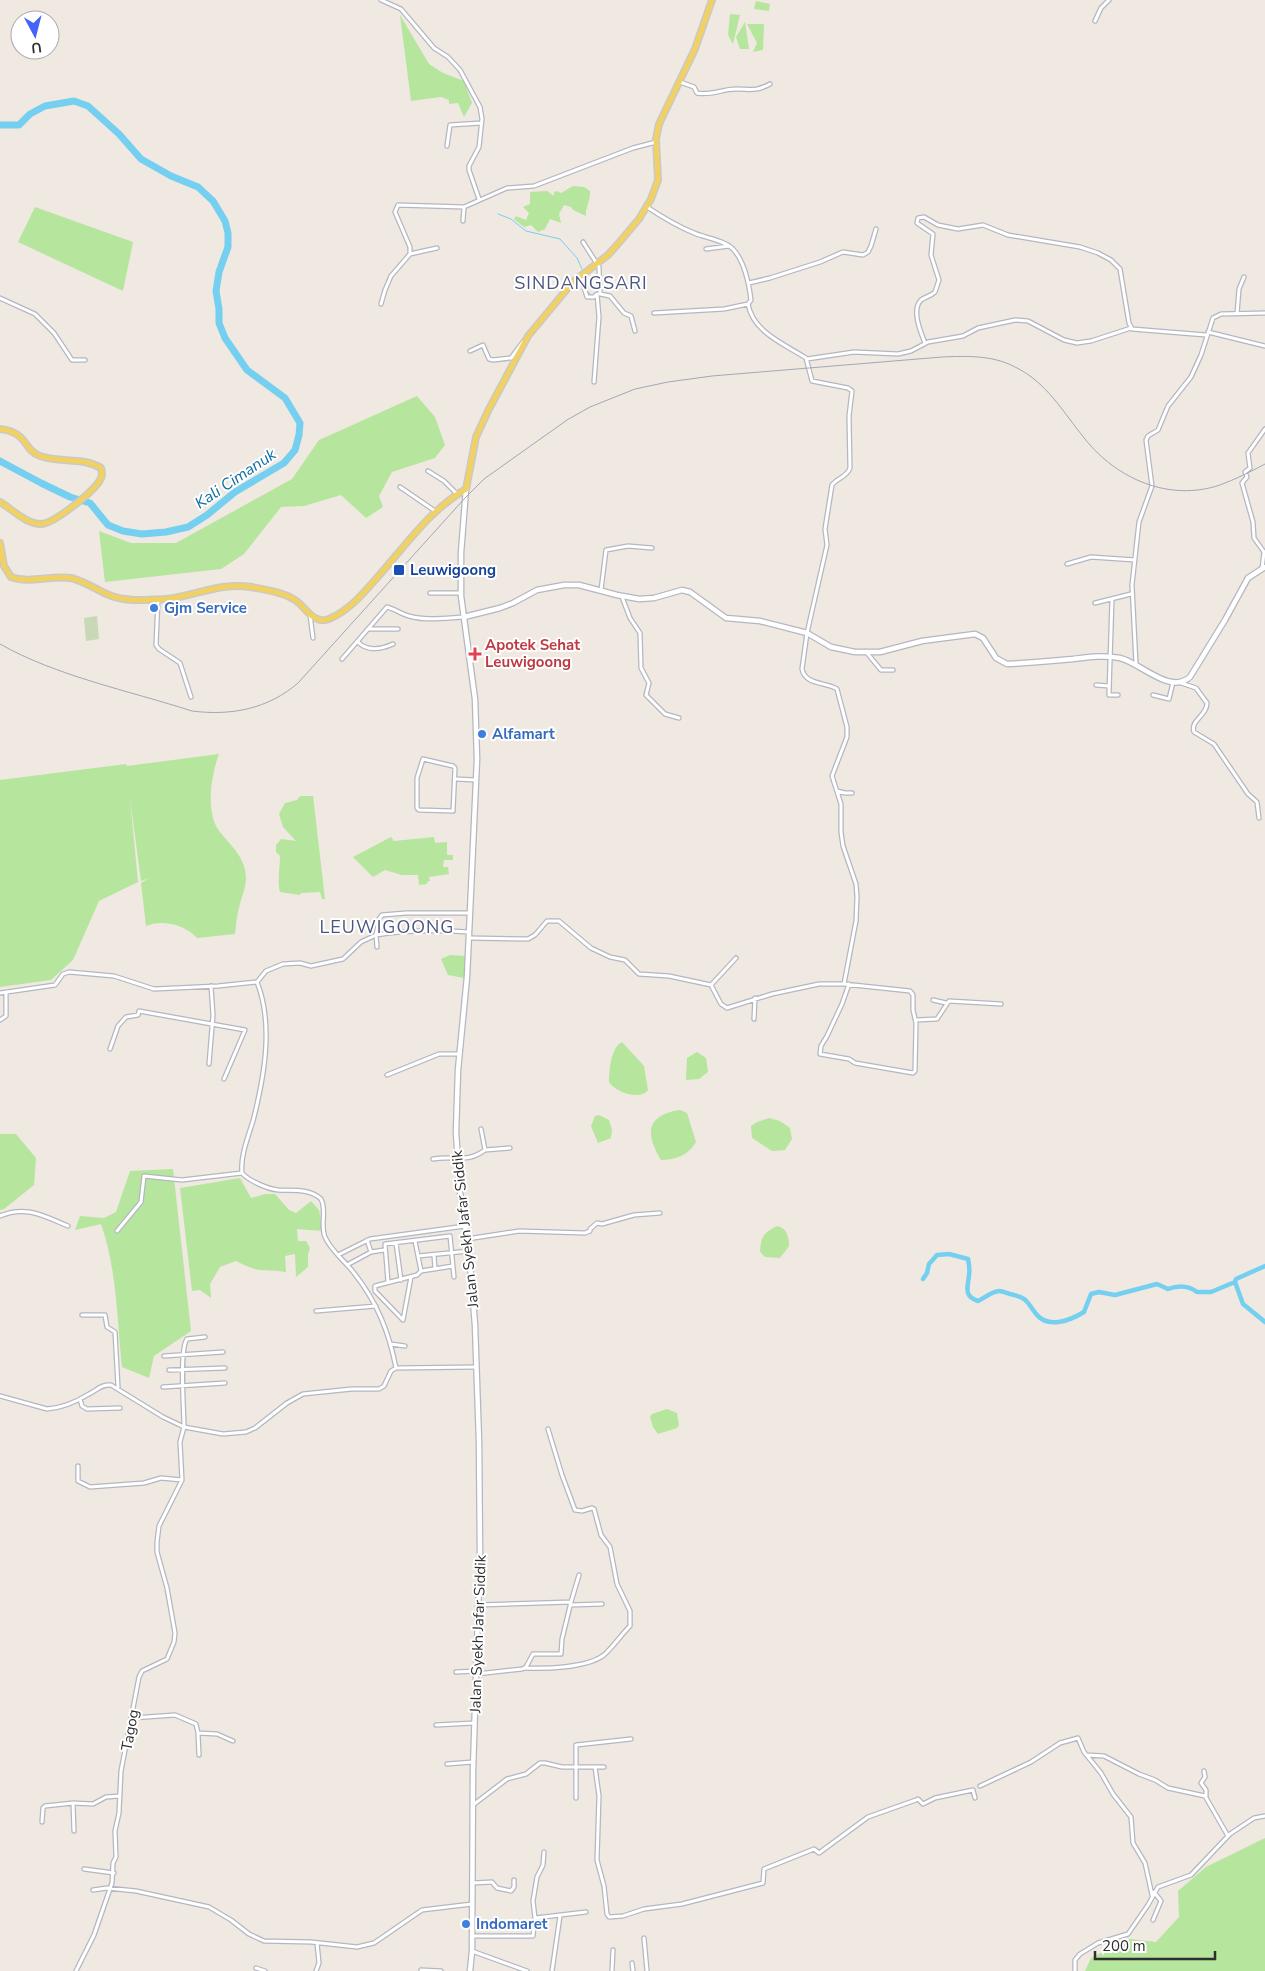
<svg xmlns="http://www.w3.org/2000/svg" width="1265" height="1971" viewBox="0 0 1265 1971" font-family="'Nunito Sans',sans-serif">
	<style>
		.green { fill: #b6e59e }
		.cemetery { fill: #c8d9b8 }
		.lines { fill: none; stroke-linecap: round; stroke-linejoin: round }
		.stream { stroke: #75cff0; stroke-width: 1 }
		.canal { stroke: #75cff0; stroke-width: 4.5 }
		.river { stroke: #75cff0; stroke-width: 7 }
		.street-casing { stroke: #b4b7c1; stroke-width: 5.5 }
		.secondary-casing { stroke: #b4b7c1; stroke-width: 7 }
		.primary-casing { stroke: #c9c9c9; stroke-width: 8 }
		.street { stroke: #fff; stroke-width: 3 }
		.secondary { stroke: #fff; stroke-width: 4.5 }
		.primary { stroke: #f2d163; stroke-width: 5 }
		.rail { stroke: #a3a6b8; stroke-width: 1 }
		.transit-dot { fill: #1a4fb4; stroke: #fff; stroke-width: 2 }
		.shop-dot { fill: #3f7fe0; stroke: #fff; stroke-width: 2 }
		.health-dot { fill: #e0444e; stroke: #fff; stroke-width: 2 }
		.labels { text-anchor: middle; stroke-width: 4; stroke-linejoin: round; paint-order: stroke }
		.transit-label { font-size: 15px; font-weight: bold; fill: #164399; stroke: #fff; text-anchor: start }
		.shop-label { font-size: 15px; font-weight: bold; fill: #366cbe; stroke: #fff; text-anchor: start }
		.health-label { font-size: 15px; font-weight: bold; fill: #be3a42; stroke: #fff; text-anchor: start }
		.street-label { font-size: 15px; fill: #2e2e2e; stroke: #fff }
		.water-label { font-size: 16px; font-style: italic; fill: #0d6fa3; stroke: #fff }
		.quarter-label { font-size: 18px; letter-spacing: 1px; fill: #4d5680; stroke: #fff }
	</style>
	<rect width="100%" height="100%" fill="#efe9e1"/>
	<!-- green -->
	<path class="green" d="M756 1 770 4 769 11 754 9Z
		M730 14 740 15 733 44 728 35Z
		M400 15 429 64 443 73 464 81 472 103 464 117 458 103 449 104V100L441 97 411 101Z
		M745 22 749 49H740L736 37Z
		M747 24H764L763 50 753 52 757 43Z
		M573 186 584 187 590 191C591 200 585 207 586 216L573 210 571 207 564 205 559 214 561 223 550 219 545 229 538 232 531 225 524 227 514 219 516 216 526 220 529 213 523 207 530 204V192L547 191 554 196V192L557 191 561 193Z
		M35 207 133 242 123 291 18 242Z
		M417 396 435 417 445 445 435 458 392 472 379 496 383 507 366 518 341 495 304 506 281 507 244 554 221 569 105 582 99 531 131 543H176L292 479 319 440Z
		M219 754C211 775 205 814 220 832 230 845 241 853 245 870 248 883 243 892 240 904 237 913 236 924 235 934L197 938C185 925 163 919 146 926L141 883 149 878 141 881 130 799 138 882 99 901 73 960 51 980 0 987V780L126 764 127 766Z
		M300 796H313L325 899H322L320 892 301 893 300 895 280 892C277 880 280 869 280 856L276 852V845L281 839 296 841 283 827 279 814 285 803 297 800Z
		M391 837 394 841 434 837 435 843 447 842V855H453V860H444L443 867H448L449 874 429 877 430 881 427 882V884L419 885 418 875H402L385 870 373 877 353 857Z
		M450 955 465 956 464 978 448 975 441 959Z
		M622 1042 644 1066 648 1090C640 1101 615 1092 609 1082 609 1071 611 1047 622 1042Z
		M697 1052 706 1058 708 1072 699 1079 686 1080 687 1058Z
		M680 1110 687 1113 696 1142C689 1155 675 1160 661 1160 645 1134 646 1115 680 1110Z
		M599 1115 609 1120 612 1130 611 1138 598 1143 591 1126 595 1116Z
		M769 1118 780 1121 790 1128 792 1139 785 1150 772 1151 752 1138 751 1126 757 1122Z
		M0 1134H16L36 1158 34 1185 4 1209 0 1210Z
		M173 1169 191 1331 154 1356 149 1378 122 1367C117 1319 117 1270 101 1224L75 1230 80 1216 104 1218 116 1212 130 1171Z
		M240 1178 251 1198 265 1194H275L289 1210 296 1213 311 1201 319 1210 323 1231 297 1229 298 1241H306L310 1248 308 1254V1267L296 1277 295 1254 285 1256 286 1272C275 1270 270 1271 260 1270 252 1269 244 1265 236 1261L220 1267 210 1284 211 1298 200 1290 192 1291 180 1188Z
		M777 1226C787 1228 789 1237 789 1246L780 1258 765 1257 760 1252C761 1237 763 1233 777 1226Z
		M667 1409 677 1413 679 1425 677 1428 658 1434 653 1427 650 1417 652 1414Z
		M1265 1838V1971H1085L1091 1958 1123 1941 1130 1939 1156 1942 1179 1917 1178 1891 1206 1867Z"/>
	<!-- cemetery -->
	<path class="cemetery" d="M97 616 99 639 86 641 84 618Z"/>
	<g class="lines">
		<!-- stream -->
		<path class="stream" d="M498 214 511 219 526 231 560 239 577 258 582 269
			M585 275 586 290 591 295"/>
		<!-- canal -->
		<path class="canal" d="M923 1279 927 1273 929 1264 937 1255 949 1254 968 1259C969 1264 970 1270 969 1275 968 1287 963 1296 978 1301 984 1298 993 1291 999 1291 1002 1291 1007 1293 1010 1294 1029 1298 1026 1302 1037 1315 1049 1329 1071 1320 1084 1312L1091 1294 1099 1292 1115 1295 1157 1284 1168 1289C1179 1285 1188 1285 1197 1292H1211L1235 1282 1236 1279 1265 1266
			M1235 1282 1243 1304 1265 1322"/>
		<!-- river -->
		<path class="river" d="M0 125H19L30 114 45 106 74 101 88 106 119 134 141 159 171 176 198 187 213 201 225 221 228 233V247L219 272 216 291 219 309V323L225 338 247 370 285 398 300 423 299 435 295 450 284 463 235 492 207 515 188 527 166 532 142 534 123 531 108 525 90 503 70 497 41 483 0 461"/>
		<!-- street casing -->
		<g class="street-casing">
			<path id="street" d="M381 0 401 9 434 48 448 57 460 70 480 107 482 119 479 147 469 166V170L479 199
				M1095 21 1101 8 1109 0
				M680 82 694 87 697 93C711 96 722 89 736 89 751 89 755 92 770 84
				M447 146 450 125 481 123
				M647 207C662 217 677 226 694 233 706 238 724 240 733 249 745 262 749 284 751 300L748 304 724 309 654 313
				M463 221 464 207
				M583 242 599 267 600 294 610 296 624 313 631 316 635 331
				M706 249 729 246
				M410 254 437 248
				M580 275 587 297H594L597 294
				M749 283 770 278 820 262 843 252 863 255 868 252 871 246 876 229
				M0 298 35 314 54 333 72 360H85
				M381 304 385 290 391 276 410 254V247L395 212 398 205 464 207 507 188 534 186 633 148 656 142
				M748 304C753 332 784 344 806 358L812 381 848 388 852 391 849 416 850 468C847 477 837 478 832 485L825 529 827 545 807 633 802 669C805 685 826 682 837 689L847 727V737L832 776 841 804V832L843 846 856 884 857 897 856 921 844 984
				M1237 314 1239 289 1244 277
				M1208 332 1265 346
				M925 343C921 333 911 310 921 300 925 297 931 296 935 292L939 280 931 255 933 234 917 223 918 218 924 217 938 225 958 229 983 225 1008 235 1080 247 1098 253 1111 260 1120 269 1129 323 1132 329 1206 335
				M470 351 483 345 489 359 493 360 511 358 523 342
				M807 359 854 352 898 354 911 351 928 342 963 336 978 328 1015 320 1028 321 1064 340 1077 343 1091 341 1131 328
				M594 382 599 317 597 294
				M428 471 444 481 457 494
				M400 487 435 511
				M1067 564 1091 557 1135 560
				M1262 569 1264 552 1254 538 1253 522 1242 483 1247 477 1245 472 1250 468 1248 453 1265 429
				M601 590 606 550 628 546 652 548
				M430 593H461
				M622 597 630 618 640 633 641 668 649 683 646 695 665 714 679 718
				M1112 599 1109 693V695H1118
				M158 600 156 645 159 649 180 663 191 697
				M1095 603 1131 594
				M310 615 313 638
				M368 629H398
				M358 642C367 652 382 649 393 644
				M867 653 881 670H893
				M342 659 387 607C395 609 401 614 409 616 426 621 446 618 464 617
				M1136 664 1132 585 1139 522 1152 486 1146 440 1148 436 1158 430 1168 406 1191 377 1201 355 1213 318 1221 314 1265 313
				M1181 683 1196 688 1207 703C1207 716 1190 720 1194 732L1214 744 1248 794 1257 802 1259 818
				M1096 685 1109 686
				M1153 695 1169 699 1173 682
				M423 759 453 766 455 768 453 811 419 810 417 808V778Z
				M456 779 476 780
				M837 791 845 793H852
				M469 938 528 939 535 935 547 921H559L591 948 610 957 625 960 639 974 669 976 711 985 721 1004 727 1008 772 994 819 984H844L910 991 913 995V1010L916 1023 915 1071 913 1073 855 1063 849 1059 820 1054 821 1046 827 1036 842 1004 849 984
				M377 947 376 935C407 930 437 930 469 932
				M257 982C274 1025 264 1078 253 1121 248 1137 240 1157 242 1173 249 1181 268 1189 278 1190 293 1191 309 1188 321 1199 327 1210 320 1225 325 1237 331 1251 345 1261 354 1273 377 1302 389 1332 396 1368
				M711 985 736 958
				M0 993 55 985 63 974 69 972 114 976 154 989 218 986 257 982 266 971 283 964 300 963 311 966 343 959 361 942 376 935 379 919 382 915 406 913H470
				M933 1000 946 1003
				M754 1019 755 998
				M0 1020 6 1016V993
				M916 1020 937 1019 949 1001 1001 1004
				M110 1049 118 1026 126 1017 138 1015 139 1011 245 1030 224 1079
				M209 1064 213 1015 211 986
				M387 1075 439 1054H459
				M485 1150 510 1148
				M433 1159C454 1155 466 1164 485 1150L481 1129
				M0 1216C26 1205 44 1216 68 1226
				M117 1231 141 1202 144 1176 182 1180 242 1173
				M467 1239 519 1231 585 1233 590 1231V1229L597 1223 602 1224 634 1215 660 1213
				M415 1241 418 1256
				M396 1243 401 1280
				M371 1252 384 1250
				M338 1255 370 1239 465 1226
				M434 1255 435 1269
				M347 1265 371 1252 367 1240
				M421 1271 453 1266
				M411 1277 403 1320 375 1291V1286L417 1275 421 1271 418 1256 469 1251
				M388 1282 385 1244 450 1236 454 1277
				M316 1311 376 1306
				M82 1315H105L107 1327 115 1332 118 1387
				M391 1344 405 1346
				M164 1356 223 1352
				M169 1370 225 1368
				M163 1387 225 1383
				M0 1396 47 1409C62 1408 76 1402 89 1394 97 1390 102 1384 111 1385L163 1417 184 1427C184 1410 179 1350 187 1339L205 1337
				M80 1399 82 1406 87 1409 120 1408
				M78 1466V1481L90 1487 144 1483 161 1478 182 1480
				M571 1602 579 1575
				M570 1605 602 1604
				M524 1668C545 1669 587 1668 604 1655 613 1647 621 1635 630 1626V1611L617 1584 610 1547 601 1535 594 1509 592 1508 582 1511 575 1510 562 1475 548 1429
				M456 1672 476 1671
				M477 1674 522 1669 526 1667 533 1654H561L562 1639 571 1602 478 1605
				M132 1718 175 1715 196 1724 198 1733 217 1734 233 1741
				M436 1725 474 1723
				M198 1733 199 1755
				M1087 1755 1104 1756 1139 1774 1155 1780 1168 1788 1205 1796 1228 1836
				M447 1764 473 1762
				M595 1767 599 1796 597 1860 604 1886 607 1914 609 1917 623 1916 644 1909 682 1904 763 1883 764 1869 814 1849 819 1853 868 1817 916 1800 918 1799 923 1804 935 1798 973 1790 975 1798
				M1204 1771 1205 1777 1201 1783 1206 1790V1796
				M980 1786 1031 1762 1060 1743 1078 1738 1084 1752 1101 1773 1113 1794 1131 1817 1133 1843 1145 1863 1152 1895
				M576 1798V1745L631 1739
				M73 1803 74 1831
				M473 1805 507 1779 526 1774 540 1763H545L562 1767H604
				M42 1822 43 1808 45 1806 73 1803 93 1804 106 1797 120 1796
				M84 1869 114 1873
				M473 1883 492 1882 497 1888 511 1891 514 1887V1880
				M93 1890 107 1888 136 1891 200 1905 209 1907 231 1920 249 1934 264 1941 311 1942 357 1947 374 1943 422 1910 472 1904
				M535 1918 586 1912
				M1153 1920 1161 1901 1154 1892
				M472 1936H533L535 1918 533 1901 537 1877 543 1865 544 1852
				M644 1938 647 1971
				M472 1951 527 1971
				M632 1963 633 1971
				M256 1968 265 1971
				M421 1970 441 1971
				M76 1971 94 1935 112 1883 113 1863 116 1857 115 1831 119 1813 121 1771 139 1677 142 1671 167 1659 174 1642 175 1633 167 1588 157 1552V1542L159 1526 182 1480 180 1442 184 1427 223 1434 246 1432 255 1428 287 1403 303 1394 352 1389H379L384 1386 391 1371 396 1368 476 1367
				M316 1971 319 1963 317 1943
				M552 1971 560 1916
				M612 1971 613 1950
				M1075 1971V1960L1080 1954 1098 1943 1128 1934 1148 1905 1158 1887 1191 1875 1230 1834 1254 1818 1265 1816"/>
		</g>
		<!-- secondary casing -->
		<g class="secondary-casing">
			<path id="secondary" d="M466 489 461 553V596L475 699 477 759 467 977 458 1070 456 1132 460 1192 469 1251 475 1325 479 1441 480 1553 473 1770 472 1951 470 1971
				M464 617 500 608 513 603 537 590 564 585H579L617 595 639 599 654 598 682 590 690 592 726 618 760 621 807 633 831 647 855 652H880L922 641 975 634 983 638 996 658 1007 664C1029 663 1051 661 1073 659 1089 657 1104 655 1120 658 1141 663 1170 695 1190 677L1225 620 1248 578 1265 567"/>
		</g>
		<!-- primary casing -->
		<g class="primary-casing">
			<path id="primary" d="M0 429C28 432 23 450 40 456 60 463 83 457 101 468 102 473 103 476 100 480 94 491 54 524 41 524 26 524 12 509 0 502
				M0 543 4 566 11 577C30 584 51 575 71 578 84 581 97 590 109 595 125 602 148 600 166 599 197 596 218 582 251 587 266 590 283 592 295 600 306 607 313 625 329 619 348 611 362 595 375 580 404 548 428 511 466 489L476 437 488 411 528 336 573 282 608 255 617 245 639 219 651 199 658 180 656 139 659 124 695 49 712 0"/>
		</g>
		<!-- street -->
		<use href="#street" class="street"/>
		<!-- secondary -->
		<use href="#secondary" class="secondary"/>
		<!-- primary -->
		<use href="#primary" class="primary"/>
		<!-- rail -->
		<path class="rail" d="M0 644C56 676 130 691 192 711 231 716 268 709 298 683L465 498 484 479 567 420 590 407 635 389 668 382 712 376 942 357C966 356 991 355 1013 366 1046 381 1063 412 1085 439 1117 479 1169 502 1220 485 1236 479 1250 472 1265 464"/>
	</g>
	<!-- markers -->
	<rect class="transit-dot" x="393" y="564" width="12" height="12" rx="2.5"/>
	<g class="shop-dot">
		<circle cx="154" cy="608" r="5"/>
		<circle cx="482" cy="734" r="5"/>
		<circle cx="466" cy="1924" r="5"/>
	</g>
	<path class="health-dot" d="M472.5 646.5h5v5h5v5h-5v5h-5v-5h-5v-5h5z"/>
	<g class="labels">
		<!-- transit labels -->
		<g class="transit-label">
			<text x="410" y="575">Leuwigoong</text>
		</g>
		<!-- shop labels -->
		<g class="shop-label">
			<text x="164" y="613">Gjm Service</text>
			<text x="492" y="739">Alfamart</text>
			<text x="476" y="1929">Indomaret</text>
		</g>
		<!-- health labels -->
		<g class="health-label">
			<text x="485" y="650">Apotek Sehat<tspan x="485" dy="17">Leuwigoong</tspan></text>
		</g>
		<!-- street labels -->
		<g class="street-label">
			<text transform="translate(465 1229) rotate(-96)" y="5">Jalan Syekh Jafar Siddik</text>
			<text transform="translate(478 1634) rotate(-88)" y="5">Jalan Syekh Jafar Siddik</text>
			<text transform="translate(130 1730) rotate(-80)" y="5">Tagog</text>
		</g>
		<!-- water labels -->
		<g class="water-label">
			<text transform="translate(235 478) rotate(-34)" y="6">Kali Cimanuk</text>
		</g>
		<!-- quarter labels -->
		<g class="quarter-label">
			<text x="581" y="289">SINDANGSARI</text>
			<text x="387" y="933">LEUWIGOONG</text>
		</g>
	</g>
	<!-- north arrow -->
	<g transform="translate(35 35) rotate(173)"><circle r="24" fill="#ffffff" stroke="#ababab"/>
	<path d="M0-4L9 19L0 12L-9 19Z" fill="#4264fb"/>
	<text y="-8" font-size="14" font-weight="bold" text-anchor="middle" fill="#2e2e2e">U</text>
	</g>
	<!-- scale -->
	<path d="M1095 1951v8h120v-8" fill="none" stroke="#2e2e2e" stroke-width="2.5"/>
	<text x="1102" y="1951" font-size="15" fill="#2e2e2e" stroke="#ffffff" stroke-width="4" paint-order="stroke">200 m</text>
</svg>
